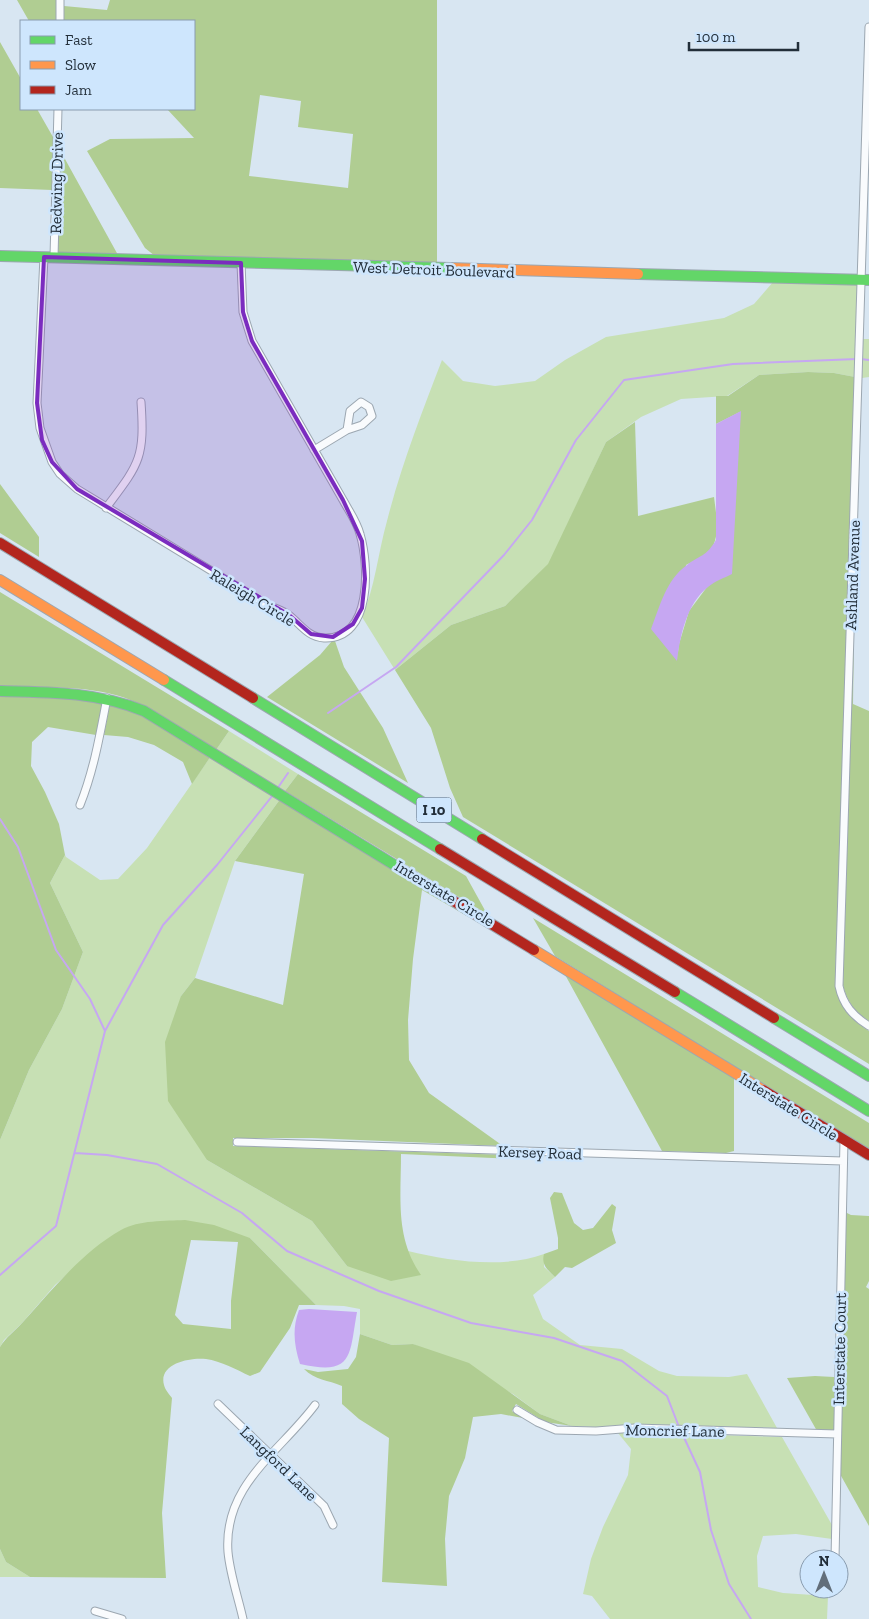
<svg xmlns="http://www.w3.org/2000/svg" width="869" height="1619" viewBox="0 0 869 1619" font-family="'Zilla Slab',serif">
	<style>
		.green { fill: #c7e0b4 }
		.forest { fill: #b0cd92; fill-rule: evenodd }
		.water { fill: #c6a7f2 }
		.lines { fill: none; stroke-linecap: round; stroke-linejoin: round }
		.stream { stroke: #c6a7f2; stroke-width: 2 }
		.street-casing { stroke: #9ca7b1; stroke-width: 9 }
		.fast-casing { stroke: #9ca7b1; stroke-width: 12 }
		.slow-casing { stroke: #9ca7b1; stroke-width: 12 }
		.jam-casing { stroke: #9ca7b1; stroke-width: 12 }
		.street { stroke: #f9fbfd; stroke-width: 7 }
		.fast { stroke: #63d668; stroke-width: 10 }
		.slow { stroke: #ff974d; stroke-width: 10 }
		.jam { stroke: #b3261e; stroke-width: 10 }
		.marked { fill: #7b2cbf; fill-opacity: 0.2; stroke: #7b2cbf; stroke-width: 4; stroke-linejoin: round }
		.labels { text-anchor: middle; stroke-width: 5; stroke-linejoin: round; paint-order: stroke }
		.shield { fill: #cee6fd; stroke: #566574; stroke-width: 1 }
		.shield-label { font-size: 15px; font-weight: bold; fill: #222e39 }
		.street-label { font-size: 16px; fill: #222e39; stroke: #cee6fd }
	</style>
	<rect width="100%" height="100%" fill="#d8e6f2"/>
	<!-- green -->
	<path class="green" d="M773 282 858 284 855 377 834 373 808 372 759 375 727 396 681 399 641 417 606 442 549 564 505 606 451 625 395 670 362 617C375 587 378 553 387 521 401 466 422 412 442 360L463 381 495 386 535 381 565 360 606 337 724 318 754 304Z
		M863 339H869V377L862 378Z
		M229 731 298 774 285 791 216 750Z
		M211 756 281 798 235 861 195 978 181 996 207 1160 312 1221 347 1266 409 1258 408 1251C449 1261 503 1269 544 1254V1267L555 1277 533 1295 543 1319 580 1345 622 1349 659 1371 677 1376 729 1377 747 1374 777 1428 635 1424 596 1427 572 1426 540 1414 513 1394 413 1344 392 1345 360 1334V1309L344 1306 316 1305 250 1238 122 1230 91 1253 55 1285 22 1323 4 1340 0 1347V1140L29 1070 62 1009 83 952 50 883 65 855 66 857 100 880 118 879 147 848Z
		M635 1432 782 1437 832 1525V1539L796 1534 763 1536 757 1556 758 1587 783 1593 828 1596 827 1619H610L592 1596 583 1594 591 1559 603 1527 628 1475 631 1449 618 1433Z
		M0 1549 6 1562 30 1577H0Z"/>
	<!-- forest -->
	<path class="forest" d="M17 0H57L56 21H29Z
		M110 0H437V264L155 256 145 248 87 151 110 139 194 138 167 109H194V21H63L64 6 107 10ZM260 95 301 101 298 127 353 134 348 188 249 176Z
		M0 42 21 79V109H37L53 137 52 190 0 188Z
		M60 150 118 255 58 253Z
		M808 372 834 373 855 377 835 985C840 1007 850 1019 869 1031V1064L463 817 450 788 431 728 395 670 451 625 505 606 548 564 606 442 635 422 638 516 714 497C716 515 722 540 707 554 702 559 692 562 686 565L677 660 679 644 689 611 707 587 740 412 716 424V396H728L759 375Z
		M0 484 39 537V557L0 533Z
		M0 592 229 731 216 750C189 734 162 714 133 701 93 684 43 688 0 687Z
		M854 627 853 704 869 711V1021C855 1012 847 1002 843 985Z
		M332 641H335L344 667 383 728 408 783 267 697 320 655Z
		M0 695 103 701 96 735 48 727 32 742 31 766 45 792 59 824 65 855 50 883 83 952 62 1009 29 1070 0 1140Z
		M110 703 142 715 211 756 192 784 183 762 154 745 128 737 104 735Z
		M298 774 466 876 487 914 285 791Z
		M281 798 495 929 498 934 422 890 413 959 408 1020 409 1060 429 1093 503 1146 312 1138H233V1146L511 1155 514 1159 401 1154C401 1199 395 1237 421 1275L391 1281 347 1266 312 1221 207 1160 168 1101 165 1042 181 996 195 978 283 1005 304 874 235 861Z
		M533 918 869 1123V1150L555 956Z
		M563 971 734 1077V1151L726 1153 662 1151Z
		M554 1192 562 1193 574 1223 583 1230 593 1228 612 1204 616 1207 612 1230 616 1243 572 1268 565 1267 555 1277C548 1270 541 1265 544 1254L558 1249V1238L550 1198Z
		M845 1212 851 1215 869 1216V1281L866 1287 869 1289V1526L840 1474Z
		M185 1220 214 1225 250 1238 316 1305H299L290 1328 260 1372 250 1376C237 1370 221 1361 206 1359 191 1357 158 1363 164 1385 165 1390 170 1395 172 1398L162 1513 166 1578 30 1577 6 1562 0 1549V1347C6 1337 15 1331 23 1322 52 1290 82 1252 121 1230 139 1220 165 1221 185 1220ZM191 1240 238 1242 231 1301V1329L183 1324 175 1315Z
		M360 1334 392 1345 413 1344 469 1363 540 1414 572 1426 545 1422 516 1404 512 1411 523 1418 501 1414 473 1417 465 1458 449 1496 445 1539 447 1586 382 1582 389 1438 359 1419 342 1404V1386C328 1380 315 1380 304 1369L318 1372 348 1369 356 1357Z
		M815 1376 834 1377V1430L817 1431 787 1378Z"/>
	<!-- water -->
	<path class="water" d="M741 411 732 574C724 578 715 581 708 587 687 603 680 636 677 661L651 629C660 606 666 580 687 565 701 554 705 558 716 540V424Z
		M309 1309 357 1312C349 1356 354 1376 300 1364 294 1345 292 1329 299 1310Z"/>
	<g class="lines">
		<!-- stream -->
		<path class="stream" d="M861 359 869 360
			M328 713 396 667 504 555 532 520 576 440 624 380 733 364 857 359
			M277 789 288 773
			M0 819 18 847 56 950 90 999 105 1031
			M75 1153 107 1155 157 1164 242 1213 287 1251 379 1291 471 1323 554 1338 622 1361 667 1396 679 1427
			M0 1275 56 1226 105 1031 163 925 217 865 273 795
			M681 1431 700 1472 711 1530 729 1584 751 1619"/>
		<!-- street casing -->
		<g class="street-casing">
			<path id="street" d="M60 21V0
				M869 27 839 986C843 1005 853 1016 869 1026
				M44 257 37 403 40 428 52 462 60 474 77 489 266 604C273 608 283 610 290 616 301 625 308 637 324 638 373 640 369 564 360 534 357 522 349 511 343 500L252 341 243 312 241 263
				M54 257 58 109
				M361 402 369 407 372 416 362 425 347 430 350 411Z
				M314 450 347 430
				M106 508C139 464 145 459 141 402
				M80 805C94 770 100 734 107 698
				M237 1142 843 1161
				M218 1404 324 1506 333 1525
				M517 1410 537 1422 556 1430 596 1431 635 1428 837 1434
				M835 1559 844 1140
				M95 1611 122 1619
				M243 1619C238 1597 230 1574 228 1552 223 1485 280 1452 315 1405"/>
		</g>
		<!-- fast casing -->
		<g class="fast-casing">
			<path id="fast" d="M0 256 450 268
				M638 274 869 280
				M164 680 440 849
				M0 691C50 692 97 692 144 711L401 869
				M253 698 482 839
				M675 992 869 1111
				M774 1018 869 1076"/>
		</g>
		<!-- slow casing -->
		<g class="slow-casing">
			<path id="slow" d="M450 268 638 274
				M0 580 164 680
				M534 950 763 1090"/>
		</g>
		<!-- jam casing -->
		<g class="jam-casing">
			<path id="jam" d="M0 543 253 698
				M482 839 774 1018
				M440 849 675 992
				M401 869 534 950
				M763 1090 869 1155"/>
		</g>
		<!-- street -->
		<use href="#street" class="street"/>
		<!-- fast -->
		<use href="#fast" class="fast"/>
		<!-- slow -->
		<use href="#slow" class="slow"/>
		<!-- jam -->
		<use href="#jam" class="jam"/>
	</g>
	<!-- marked area -->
	<path class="marked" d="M44 257 241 263 243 312 252 341 343 500 362 541 365 579 362 608 353 624 333 637 311 634 289 615 77 489 52 462 42 440 37 403Z"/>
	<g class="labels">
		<!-- shield labels -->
		<rect class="shield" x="416.5" y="797.5" width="35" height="25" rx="4"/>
		<g class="shield-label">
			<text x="434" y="815">I 10</text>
		</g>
		<!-- street labels -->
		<g class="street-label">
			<text transform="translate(56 183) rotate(-89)" y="6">Redwing Drive</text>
			<text transform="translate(434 269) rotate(2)" y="6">West Detroit Boulevard</text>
			<text transform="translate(852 575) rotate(-88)" y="6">Ashland Avenue</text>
			<text transform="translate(253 597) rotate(31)" y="6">Raleigh Circle</text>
			<text transform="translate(445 893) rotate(31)" y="6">Interstate Circle</text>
			<text transform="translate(789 1106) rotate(32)" y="6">Interstate Circle</text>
			<text transform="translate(540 1152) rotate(2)" y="6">Kersey Road</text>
			<text transform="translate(839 1349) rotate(-89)" y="6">Interstate Court</text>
			<text transform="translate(675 1430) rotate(1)" y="6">Moncrief Lane</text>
			<text transform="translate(279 1463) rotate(44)" y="6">Langford Lane</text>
		</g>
	</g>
	<!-- legend -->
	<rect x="20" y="20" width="175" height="90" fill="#cee6fd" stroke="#899caf"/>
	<rect x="30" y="36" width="25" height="8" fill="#63d668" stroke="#899caf"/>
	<text x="65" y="45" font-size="15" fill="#222e39">Fast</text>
	<rect x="30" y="61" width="25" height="8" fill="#ff974d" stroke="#899caf"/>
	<text x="65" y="70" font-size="15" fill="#222e39">Slow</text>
	<rect x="30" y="86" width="25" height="8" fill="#b3261e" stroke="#899caf"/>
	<text x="65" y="95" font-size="15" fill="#222e39">Jam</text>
	<!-- north arrow -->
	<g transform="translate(824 1574)"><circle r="24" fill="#cee6fd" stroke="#899caf"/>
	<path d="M0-4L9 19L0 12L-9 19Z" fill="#626e7a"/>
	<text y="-8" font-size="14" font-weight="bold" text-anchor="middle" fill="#222e39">N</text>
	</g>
	<!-- scale -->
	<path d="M689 42v8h109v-8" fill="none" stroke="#222e39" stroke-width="2.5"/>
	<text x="696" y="42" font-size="15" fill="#222e39" stroke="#cee6fd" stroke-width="4" paint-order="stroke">100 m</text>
</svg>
